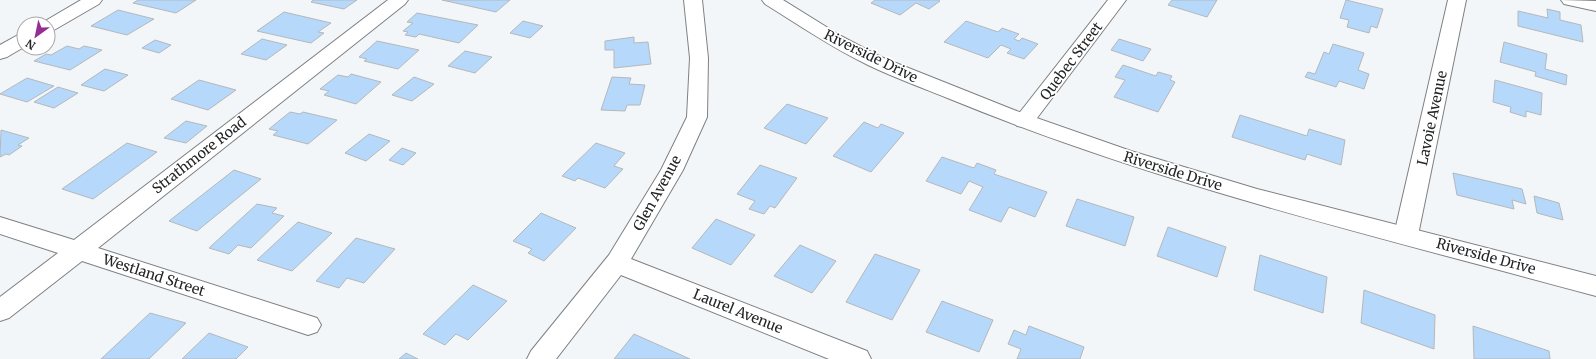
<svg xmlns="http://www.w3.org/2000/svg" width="1596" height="359" viewBox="0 0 1596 359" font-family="Merriweather,serif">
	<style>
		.building { fill: #b6d8fb; stroke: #b5b8ba }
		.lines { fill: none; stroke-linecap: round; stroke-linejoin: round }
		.street-casing { stroke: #7e8082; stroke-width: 2 }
		.secondary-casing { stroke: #7e8082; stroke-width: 2 }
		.street { fill: #fff; fill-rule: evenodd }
		.secondary { fill: #fff; fill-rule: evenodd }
		.labels { text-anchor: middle; stroke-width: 3.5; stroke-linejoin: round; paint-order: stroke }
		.street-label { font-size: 14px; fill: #232425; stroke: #fff }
	</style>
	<rect width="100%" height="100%" fill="#f3f6f8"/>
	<!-- building -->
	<path class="building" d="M138 0H196L176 13 133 3Z
		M313 0H357L344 9 311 2Z
		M442 0H510L496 12Z
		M875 0H938L940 1 929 9 916 3 900 15 871 3Z
		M1172 0H1217L1207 17 1168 5Z
		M1346 0 1383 9 1377 28 1371 26 1369 33 1347 27 1349 20 1340 18Z
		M1547 9 1560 12V20L1581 25 1583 42 1518 26V11L1548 18Z
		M118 10 154 19 127 35 91 26Z
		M284 12 331 23 318 32 324 33 311 43 257 31Z
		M417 13 478 25 459 43 419 34 416 37 405 35 408 32 403 31 413 23 407 22Z
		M523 21 543 26 530 38 510 33Z
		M966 21 998 32 1002 28 1019 34 1014 39 1019 41 1022 38 1038 44 1024 59 1007 53 1011 49 1001 45 988 58 944 42Z
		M634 37V43L648 42 651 64 614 68V50H605V41Z
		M262 39 287 45 266 60 241 54Z
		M1119 39 1151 49 1143 61 1111 50Z
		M155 40 171 45 159 53 142 48Z
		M377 41 419 50 398 69 364 61 367 59 359 57Z
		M1504 42 1547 54 1545 69 1567 75 1566 85 1535 76 1536 72 1500 62Z
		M1333 44 1364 53 1358 70 1369 74 1364 89 1339 81 1336 87 1305 77 1308 72 1315 74 1324 52 1329 54Z
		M67 46 79 49 84 46 102 50 70 70 34 61 46 54 51 55Z
		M465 51 492 57 475 73 448 66Z
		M1123 65 1156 76 1158 72 1172 76 1170 80 1175 82 1158 112 1114 97 1125 80 1115 77Z
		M105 69 128 75 104 91 81 85Z
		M351 74 381 82 356 104 324 95 329 91 320 89 338 75 348 77Z
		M414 77 434 84 412 101 392 95Z
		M612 77 631 78 629 84 645 85 640 105H627L625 111 601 110Z
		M27 78 54 86 27 102 0 94Z
		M199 80 236 90 208 110 171 99Z
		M1495 80 1542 93 1541 115 1526 111V117L1510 112 1511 107 1493 102Z
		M58 87 78 93 54 108 34 102Z
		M787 104 828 118 806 144 764 128Z
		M290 112 300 114 303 112 337 120 308 144 273 135 278 131 269 129Z
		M1240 115 1307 136 1309 129 1345 140 1341 165 1307 154 1305 160 1232 137Z
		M186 121 207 126 186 143 164 138Z
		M864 122 878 128 881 124 904 133 871 172 833 156Z
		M1 130 29 138 18 145 22 146 9 155 6 154 0 157Z
		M369 134 390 141 366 161 345 153Z
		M127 143 157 152 93 199 62 189Z
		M596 143 625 153 614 166 623 169 605 188 578 178 575 181 562 176Z
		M402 148 416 153 403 165 389 160Z
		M942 157 974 168 977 163 996 170 994 174 1047 192 1035 217 1009 207 1001 222 969 210 983 187 969 181 961 194 926 181Z
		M760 165 797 178 775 208 770 206 764 214 749 209 755 201 737 194Z
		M234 170 261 179 197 231 169 221Z
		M1453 173 1522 189 1526 204 1512 200 1514 209 1457 195Z
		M1534 196 1559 203 1563 220 1537 213Z
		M1077 199 1134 217 1125 246 1066 226Z
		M257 204 277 208 272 213 284 216 251 248 238 245 229 254 209 248Z
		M541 213 576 228 544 261 528 253 532 249 513 241Z
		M716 219 755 235 731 265 692 248Z
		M298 222 332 233 292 271 257 260Z
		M1168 227 1226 247 1217 277 1157 256Z
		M356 238 395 249 364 283 347 278 339 288 316 281Z
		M800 245 836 261 812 293 774 276Z
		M875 254 920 270 892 320 846 302Z
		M1260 255 1327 277 1323 313 1254 290Z
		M473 285 507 301 468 340 456 334 445 345 423 334Z
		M1364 290 1435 315 1434 349 1361 323Z
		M942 301 993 320 979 352 926 332Z
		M150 313 186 323 149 359H101Z
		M1029 326 1084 347 1080 359H1017L1021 349 1008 344 1014 330 1026 335Z
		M1473 326 1549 351 1550 359H1474Z
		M209 333 248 347 236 359H182Z
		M634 334 690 359H614Z
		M406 353 418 359H399Z"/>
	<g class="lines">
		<!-- street casing -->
		<g class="street-casing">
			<path id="street" d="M81 0H102L99 4 54 30 48 31V24H40Z
				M388 0H408L405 4 98 248 317 318 321 325 317 332 308 335 82 261 9 318 0 321V297L58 253 0 234V217L74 240Z
				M684 0H702L708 58 707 117 683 170 631 259 867 351 871 359H829L621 275 556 359H527L531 351 609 255 661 170 687 117 690 58Z
				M1108 0H1126L1031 126 1024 127 1017 126 1014 121 1017 116Z
				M1448 0H1466L1418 235 1414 241 1406 244 1398 241 1394 235Z
				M1561 0 1596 1V11L1564 4Z
				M24 34V47L7 57 0 59V45L18 35Z"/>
		</g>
		<!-- secondary casing -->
		<g class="secondary-casing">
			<path id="secondary" d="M762 0H783L841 36 881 57 1014 110 1131 151 1257 189 1596 276V296C1379 237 1159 185 950 99 923 88 895 78 868 65 832 48 799 25 765 4Z"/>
		</g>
		<!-- street -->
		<use href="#street" class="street"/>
		<!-- secondary -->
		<use href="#secondary" class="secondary"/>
	</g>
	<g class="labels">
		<!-- street labels -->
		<g class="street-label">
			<text transform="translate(871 56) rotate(26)" y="5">Riverside Drive</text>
			<text transform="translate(1071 61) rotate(-53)" y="5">Quebec Street</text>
			<text transform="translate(1432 118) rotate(-78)" y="5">Lavoie Avenue</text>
			<text transform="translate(199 155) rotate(-38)" y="5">Strathmore Road</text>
			<text transform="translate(1173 171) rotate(17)" y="5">Riverside Drive</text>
			<text transform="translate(657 193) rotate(-61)" y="5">Glen Avenue</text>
			<text transform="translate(1486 256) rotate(15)" y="5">Riverside Drive</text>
			<text transform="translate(154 275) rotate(18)" y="5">Westland Street</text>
			<text transform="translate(738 311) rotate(22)" y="5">Laurel Avenue</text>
		</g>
	</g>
	<!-- north arrow -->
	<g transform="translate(36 36) rotate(213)"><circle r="19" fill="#ffffff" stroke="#a7a7a8"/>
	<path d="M0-3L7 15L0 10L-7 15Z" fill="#942e93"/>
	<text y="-6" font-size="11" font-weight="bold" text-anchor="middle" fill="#232425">N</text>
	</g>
</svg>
